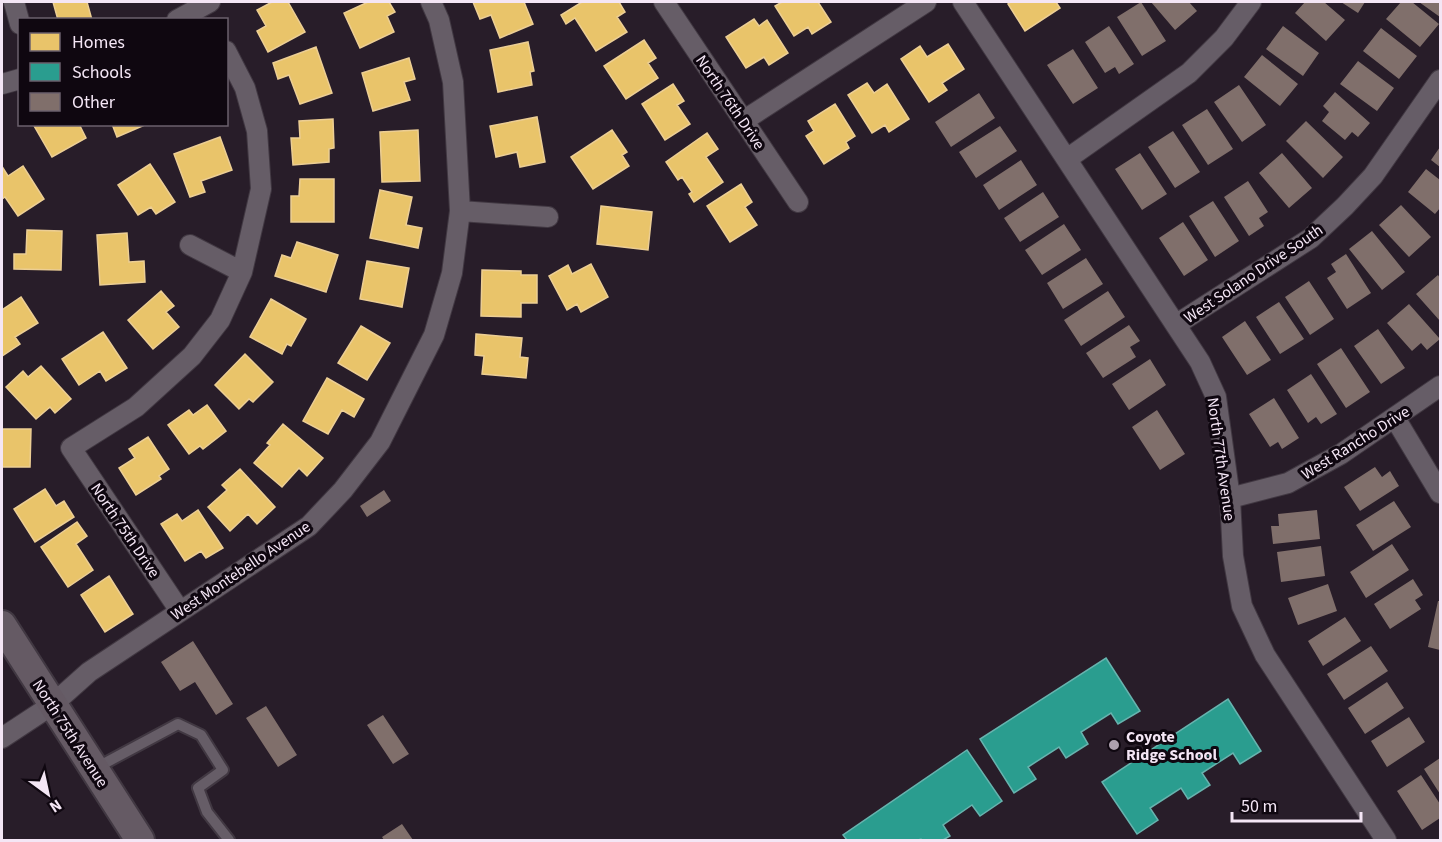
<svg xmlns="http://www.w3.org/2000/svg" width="1442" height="842" viewBox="0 0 1442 842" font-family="'Source Sans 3',sans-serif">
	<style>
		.homes { fill: #e9c46a; stroke: #ecce94; stroke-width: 1.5 }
		.schools { fill: #2a9d8f; stroke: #67b3ae; stroke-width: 1.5 }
		.building { fill: #806f6b }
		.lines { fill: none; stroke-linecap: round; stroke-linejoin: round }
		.service-casing { stroke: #413842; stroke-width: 14 }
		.minor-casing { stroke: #413842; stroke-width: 22 }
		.secondary-casing { stroke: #413842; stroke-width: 32 }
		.service { stroke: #665d67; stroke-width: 10 }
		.minor { stroke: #665d67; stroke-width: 20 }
		.secondary { stroke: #655a64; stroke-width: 28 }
		.poi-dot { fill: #ada0ae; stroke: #0f0710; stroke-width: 2 }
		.labels { text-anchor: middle; stroke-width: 6; stroke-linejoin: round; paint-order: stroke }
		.street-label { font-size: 16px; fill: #f4e6f5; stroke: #0f0710 }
		.poi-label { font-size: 16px; font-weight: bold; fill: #f4e6f5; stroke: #0f0710; text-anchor: start }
	</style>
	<rect width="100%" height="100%" fill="#281d29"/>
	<!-- homes -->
	<path class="homes" d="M53 2H87L92 20H58Z
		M272 2H288L305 32 268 52 257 31 266 26 257 10Z
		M368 2H389L395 12 387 16 394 32 360 48 344 13Z
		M473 2H524L533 24 500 38 491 15 480 19Z
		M582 2H619L625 12 617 17 627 32 596 51 575 18 566 24 561 15Z
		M782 2H818L831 22 812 34 808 27 794 36 775 6Z
		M1011 2H1056L1060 8 1025 31 1008 4Z
		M754 19 759 26 767 20 788 53 769 65 764 57 746 68 726 37Z
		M644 40 656 58 648 63 658 78 626 99 604 66Z
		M528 42 534 71 530 72 532 85 498 92 490 50Z
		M948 44 964 69 942 83 947 90 929 102 901 59 920 46 927 57Z
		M316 47 332 93 300 104 289 75 278 79 273 63Z
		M409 58 415 79 404 82 410 100 373 111 362 73Z
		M867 83 874 93 887 84 909 119 889 132 885 125 872 133 848 95Z
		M673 84 684 101 677 105 690 124 665 140 642 104Z
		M835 104 855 136 846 142 849 148 824 164 806 136 814 131 808 121Z
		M537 117 545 162 520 167 517 152 496 157 490 126Z
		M333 119 334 148 329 149V162L293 165 291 138H300L299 121Z
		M33 124H79L86 138 52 157Z
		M112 124H147L117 137Z
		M418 130 420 181 382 182 380 132Z
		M612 130 627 152 622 155 629 166 593 189 571 157Z
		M707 133 718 149 706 157 723 182 694 202 689 194 692 192 682 177 678 180 666 162Z
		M220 137 232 170 201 181 205 192 190 197 174 154Z
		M150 164 175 202 156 214 151 207 138 215 118 185Z
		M23 166 44 199 18 216 5 197 2 199V169L3 168 8 176Z
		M300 179H334V222H291V196H299Z
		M741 184 752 202 745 207 757 225 730 242 707 206Z
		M380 190 412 197 406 225 422 228 418 248 370 238Z
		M601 206 652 212 648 250 597 244Z
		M27 230 62 231 61 270 14 269V254H26Z
		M127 233 129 262 144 261 145 282 100 285 97 235Z
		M297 242 338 255 326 292 275 276 282 255 291 258Z
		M367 261 409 268 402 307 360 299Z
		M591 264 608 297 581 312 577 304 567 310 549 276 568 265 572 274Z
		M482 270 521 271V275H537V303H521V317L481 316Z
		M161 291 174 306 166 312 179 327 153 349 128 320Z
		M21 297 38 323 15 337 20 344 2 356V310Z
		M271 299 306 319 291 346 287 344 282 354 250 337Z
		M361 326 390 343 367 380 338 363Z
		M103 332 127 368 106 381 100 371 79 385 62 359Z
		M476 334 522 338 520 357 528 358 526 378 482 374 484 356 475 355Z
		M245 354 273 382 253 402 249 399 239 409 215 385Z
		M41 366 71 399 55 413 50 407 36 419 6 387 23 371 28 377Z
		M327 378 364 399 354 417 342 410 328 434 303 421Z
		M207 405 226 431 203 449 200 446 189 454 168 425 189 410 193 415Z
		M283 424 323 458 307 476 299 468 282 487 254 463 270 445 267 443Z
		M2 429H31L30 467H2Z
		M148 437 169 469 159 476 161 479 136 495 119 468 135 458 129 449Z
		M240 469 275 507 257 524 248 514 230 531 208 507 227 490 222 485Z
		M45 489 56 506 64 501 74 517 35 542 14 509Z
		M198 510 223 548 206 558 201 551 185 561 161 524 177 514 182 521Z
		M77 522 87 536 76 544 93 570 68 587 41 547Z
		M109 576 133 614 105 632 81 595Z"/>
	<!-- schools -->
	<path class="schools" d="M1106 658 1140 711 1118 724 1111 713 1081 732 1088 744 1066 758 1059 747 1028 767 1036 779 1014 793 980 739Z
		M1228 699 1261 751 1240 764 1233 753 1202 773 1210 785 1188 799 1181 788 1150 808 1158 820 1137 834 1102 782Z
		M967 750 1002 801 980 816 972 805 943 825 950 836 943 840H922L921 839 918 840H847L843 835Z"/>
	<!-- building -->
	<path class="building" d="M1141 2 1166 41 1142 56 1117 17Z
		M1151 2H1189L1197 11 1175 30Z
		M1305 2H1324L1345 20 1326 41 1295 13Z
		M1341 2H1365L1358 13Z
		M1401 2H1412L1439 24 1420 47 1386 19Z
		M1419 2H1440V17Z
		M1109 26 1134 64 1119 74 1115 67 1105 73 1085 42Z
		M1283 26 1319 53 1303 76 1266 49Z
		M1381 28 1417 56 1399 79 1363 51Z
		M1073 49 1098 88 1073 104 1047 65Z
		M1262 55 1298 84 1280 106 1244 77Z
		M1358 61 1394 88 1377 111 1340 84Z
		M1239 85 1266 125 1242 142 1214 102Z
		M1335 92 1370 123 1358 137 1352 132 1345 140 1322 121 1329 112 1323 106Z
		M979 93 995 118 951 147 935 122Z
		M1207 109 1233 149 1208 165 1182 125Z
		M1306 121 1343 157 1323 178 1286 141Z
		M1000 126 1017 151 976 178 959 152Z
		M1173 131 1200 172 1175 188 1148 147Z
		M1440 147V167L1431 160Z
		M1140 153 1167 194 1142 210 1115 169Z
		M1282 153 1312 188 1289 208 1259 173Z
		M1021 160 1037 185 999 210 983 185Z
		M1426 169 1440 180V208L1435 214 1408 192Z
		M1248 181 1268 212 1259 218 1264 226 1249 236 1224 197Z
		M1043 192 1059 217 1020 242 1004 218Z
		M1213 201 1239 241 1215 257 1189 216Z
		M1401 205 1431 237 1409 257 1379 225Z
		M1183 222 1208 260 1184 276 1159 238Z
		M1064 224 1081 250 1042 275 1025 250Z
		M1372 231 1405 272 1382 290 1349 249Z
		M1346 254 1371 293 1347 309 1327 278 1336 272 1331 264Z
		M1086 258 1103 284 1063 309 1047 283Z
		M1438 275 1440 278V321L1416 294Z
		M1309 281 1334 319 1310 335 1285 297Z
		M1108 291 1125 317 1081 346 1064 320Z
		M1279 302 1304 339 1280 354 1256 317Z
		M1409 304 1440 339 1427 350 1421 343 1412 351 1387 323Z
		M1245 321 1271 360 1247 375 1222 337Z
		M1129 325 1140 341 1130 347 1136 357 1103 378 1086 353Z
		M1378 329 1405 368 1381 384 1354 346Z
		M1341 348 1370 392 1346 408 1317 364Z
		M1150 359 1166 385 1129 410 1112 384Z
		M1311 374 1337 414 1321 424 1316 417 1308 423 1287 390Z
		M1274 398 1299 438 1282 449 1278 442 1270 447 1249 414Z
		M1157 410 1185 454 1160 470 1132 427Z
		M1375 467 1382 477 1390 471 1399 486 1360 511 1344 487Z
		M384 490 391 501 367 517 360 506Z
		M1394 501 1411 527 1373 551 1356 525Z
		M1317 510 1320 539 1273 544 1271 526H1279L1278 514Z
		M1392 544 1409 570 1366 598 1350 572Z
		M1321 546 1325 576 1281 582 1277 552Z
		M1413 579 1423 595 1415 600 1421 609 1390 629 1374 604Z
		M1328 584 1337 611 1298 625 1288 598Z
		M1438 601H1440V650L1428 647Z
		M1345 617 1361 641 1323 666 1308 641Z
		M193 641 233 704 216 715 195 682 180 691 161 662Z
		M1371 646 1388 671 1344 700 1327 674Z
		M1387 682 1404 708 1365 734 1348 708Z
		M266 706 297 755 278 767 246 718Z
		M383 715 409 754 393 764 367 725Z
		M1409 717 1425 742 1387 767 1371 741Z
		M1440 758V794L1424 769Z
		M1421 775 1440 804V818L1422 830 1397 791Z
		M402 824 413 840H384L382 837Z"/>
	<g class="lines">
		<!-- service casing -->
		<g class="service-casing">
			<path id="service" d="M94 769 178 724 201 735 223 770 198 788 207 812 229 840"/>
		</g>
		<!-- minor casing -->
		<g class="minor-casing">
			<path id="minor" d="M14 2 20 24
				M664 2 798 202
				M963 2 1200 362 1216 397 1230 498 1233 556 1242 606 1265 655 1386 840
				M177 20 210 2
				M2 84 20 79
				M743 121 926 2
				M1067 159 1189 73 1224 38 1251 2
				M460 211 548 217
				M190 245 242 272
				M1177 324 1311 238 1345 206 1373 176 1440 80
				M1395 418 1440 493
				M1230 498 1288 483 1341 454 1440 386
				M180 611 71 448 136 407 192 356 220 320 242 272 261 189 257 131 245 88 226 51
				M2 738 52 705 89 672 309 526 343 490 380 442 434 335 452 273 460 211 453 82 439 20 431 2"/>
		</g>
		<!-- secondary casing -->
		<g class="secondary-casing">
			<path id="secondary" d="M2 625 140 840"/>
		</g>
		<!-- service -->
		<use href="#service" class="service"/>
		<!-- minor -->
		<use href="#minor" class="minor"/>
		<!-- secondary -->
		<use href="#secondary" class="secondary"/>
	</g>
	<!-- markers -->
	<circle class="poi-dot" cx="1114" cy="745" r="6"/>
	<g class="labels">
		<!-- street labels -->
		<g class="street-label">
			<text transform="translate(731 102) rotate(56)" y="6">North 76th Drive</text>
			<text transform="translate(1253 273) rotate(-34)" y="6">West Solano Drive South</text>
			<text transform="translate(1355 442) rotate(-32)" y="6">West Rancho Drive</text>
			<text transform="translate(1222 459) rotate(82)" y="6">North 77th Avenue</text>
			<text transform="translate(126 530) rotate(56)" y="6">North 75th Drive</text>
			<text transform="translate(240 570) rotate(-34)" y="6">West Montebello Avenue</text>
			<text transform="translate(71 733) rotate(57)" y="6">North 75th Avenue</text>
		</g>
		<!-- poi labels -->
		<g class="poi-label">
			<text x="1126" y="742">Coyote<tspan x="1126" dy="18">Ridge School</tspan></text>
		</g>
	</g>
	<!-- border -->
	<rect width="1442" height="842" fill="none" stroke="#f4e6f5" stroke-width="6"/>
	<!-- legend -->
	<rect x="18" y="18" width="210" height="108" fill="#0f0710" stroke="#6b606c" stroke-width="1.5"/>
	<rect x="30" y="33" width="30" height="18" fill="#e9c46a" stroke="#6b606c" stroke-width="1.5"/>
	<text x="72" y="48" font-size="18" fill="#f4e6f5">Homes</text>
	<rect x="30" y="63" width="30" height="18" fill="#2a9d8f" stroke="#6b606c" stroke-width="1.5"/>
	<text x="72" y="78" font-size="18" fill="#f4e6f5">Schools</text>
	<rect x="30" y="93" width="30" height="18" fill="#806f6b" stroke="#6b606c" stroke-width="1.5"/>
	<text x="72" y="108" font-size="18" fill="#f4e6f5">Other</text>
	<!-- north arrow -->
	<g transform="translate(48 794) rotate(147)" stroke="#0f0710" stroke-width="4.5" paint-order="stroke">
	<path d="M0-4.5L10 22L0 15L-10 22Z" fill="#f4e6f5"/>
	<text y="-9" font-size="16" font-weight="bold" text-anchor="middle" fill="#f4e6f5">N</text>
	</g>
	<!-- scale -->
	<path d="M1232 812v9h129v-9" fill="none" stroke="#f4e6f5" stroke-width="3"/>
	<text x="1241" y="812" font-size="18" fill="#f4e6f5" stroke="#0f0710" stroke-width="4.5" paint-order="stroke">50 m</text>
</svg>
